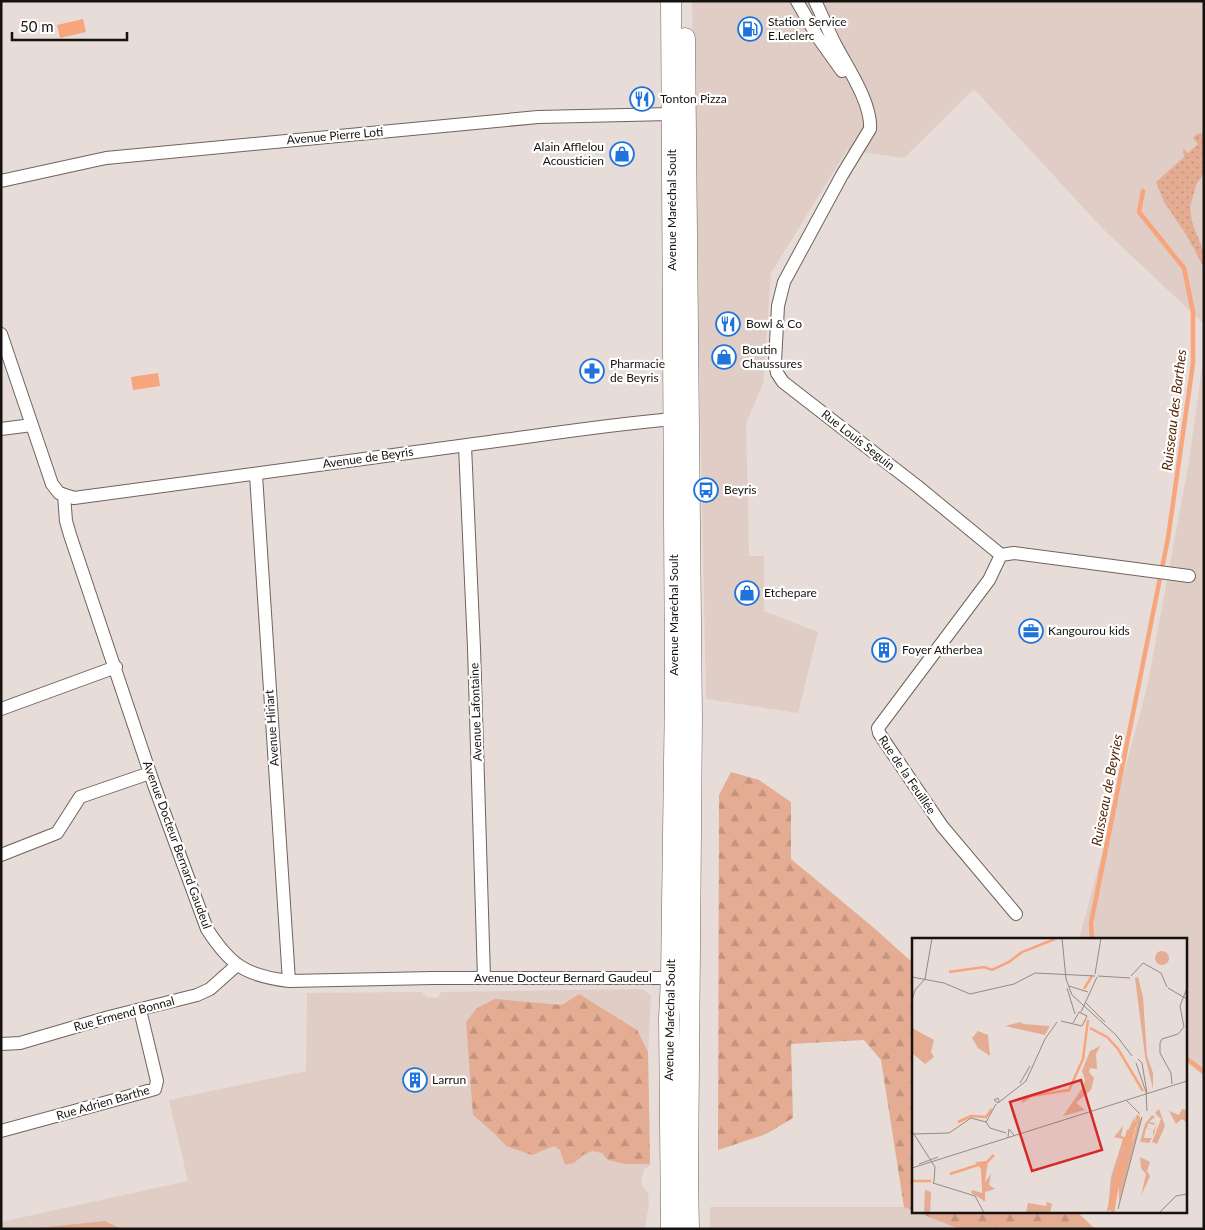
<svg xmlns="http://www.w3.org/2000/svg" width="1205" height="1230" viewBox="0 0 1205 1230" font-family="Lato,sans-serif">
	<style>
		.built { fill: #e0cdc5 }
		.grass { fill: url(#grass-dots) }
		.forest { fill: url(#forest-firs) }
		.pitch { fill: #e4ac92 }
		.water { fill: #f6a57d }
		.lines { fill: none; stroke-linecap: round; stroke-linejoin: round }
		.stream { stroke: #f6a57d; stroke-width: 4.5 }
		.minor-casing { stroke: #6d645f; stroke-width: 14 }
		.primary-casing { stroke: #6d645f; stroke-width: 21 }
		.minor { stroke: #fff; stroke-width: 12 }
		.primary { stroke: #fff; stroke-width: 20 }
		.labels { text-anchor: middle; stroke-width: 4.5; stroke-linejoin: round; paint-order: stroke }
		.poi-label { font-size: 12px; fill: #161210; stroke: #fff; text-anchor: start }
		.street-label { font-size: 12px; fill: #161210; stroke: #fff }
		.water-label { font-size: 14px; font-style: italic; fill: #582507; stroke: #fff }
		.inset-river { fill: none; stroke: #f6a57d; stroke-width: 2.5 }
		.inset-road { fill: none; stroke: #938b87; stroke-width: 1 }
		.view { fill: #d62828; fill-opacity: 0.15; stroke: #d62828; stroke-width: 2.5 }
		.inset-edge { fill: none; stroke: #161210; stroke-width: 2.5 }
	</style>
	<defs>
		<pattern id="grass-dots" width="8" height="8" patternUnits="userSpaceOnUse" patternTransform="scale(1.25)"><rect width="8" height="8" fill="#e4ac92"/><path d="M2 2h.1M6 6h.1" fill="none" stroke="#c3937d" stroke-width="1.8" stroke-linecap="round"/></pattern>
		<pattern id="forest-firs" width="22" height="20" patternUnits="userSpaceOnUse" patternTransform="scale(1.25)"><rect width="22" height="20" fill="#e4ac92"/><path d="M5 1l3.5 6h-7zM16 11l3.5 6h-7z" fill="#c3937d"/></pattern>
	</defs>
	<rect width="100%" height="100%" fill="#e7dcd7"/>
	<!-- built -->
	<path class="built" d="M692 1H1204V324L1102 228 974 89 904 158 847 150 771 273 763 384 746 423 749 556H764V611L818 632 798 713 706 699Z
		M1204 354V1076L1186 1062V939H1079L1147 688 1189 462Z
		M643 989 651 996 648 1052 650 1166 645 1168 641 1180 642 1185 648 1193 649 1203 645 1229H1V1222L188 1181 169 1100 306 1071 307 993 422 992 426 997 438 998 441 992Z
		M710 1207H904L959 1229H710Z"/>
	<!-- grass -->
	<path class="grass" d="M1204 133V173L1196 185 1190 207 1192 222 1204 253V268L1187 236 1164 202 1156 182 1184 157 1183 148 1188 153 1198 144 1193 138 1197 134Z"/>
	<!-- forest -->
	<path class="forest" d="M731 772 759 780 791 802V859L874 928 914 964V1211L904 1207 881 1060 864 1040 791 1044 793 1118 766 1134 718 1150 719 795Z
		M579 994 637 1030 648 1052 650 1164H625L608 1160 602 1153 592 1151 583 1155 574 1163 565 1165 560 1150 554 1146 532 1155 506 1146 495 1134 473 1115 466 1022 477 1008 495 999 562 1005Z
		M914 1211H1076L1095 1229H959Z"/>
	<!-- pitch -->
	<path class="pitch" d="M105 1221 121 1229H28Z"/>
	<!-- water -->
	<path class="water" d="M83 19 86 32 60 38 57 25Z
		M158 373 160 386 133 390 131 377Z"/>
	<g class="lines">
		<!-- stream -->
		<path class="stream" d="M1092 939 1091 923 1168 538 1193 363V312L1184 268 1139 212 1143 191
			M1186 1058 1204 1072"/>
		<!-- minor casing -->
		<g class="minor-casing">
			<path id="minor" d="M797 1 817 36 842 71
				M815 1C822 15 828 30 835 44 847 67 872 103 870 129L842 175 784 282 778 306 775 361 777 373 783 382 917 486 1001 555 1014 553 1189 576
				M1 181 106 158 538 117 671 114
				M1 334 52 484 59 493 74 498C205 481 336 463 467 445 536 436 604 425 673 419
				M1 429 32 425
				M465 446 474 648 484 978
				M256 475 289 981
				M64 495 66 521 70 535 154 785 207 929C230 965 246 976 289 981L433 978H671
				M1001 555 989 580 878 728 879 733 887 745 942 826 1016 914
				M1 709 116 667
				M1 855 57 833 80 797 150 773
				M1 1044 20 1043 109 1017 197 995 210 989 237 965
				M1 1131 155 1089 157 1081 140 1010"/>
		</g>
		<!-- primary casing -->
		<g class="primary-casing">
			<path id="primary" d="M671 1 675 691 671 978 669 1018 671 1229
				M685 38 692 718 688 1181 689 1229"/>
		</g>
		<!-- minor -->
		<use href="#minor" class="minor"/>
		<!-- primary -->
		<use href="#primary" class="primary"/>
	</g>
	<!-- icons -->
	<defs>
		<g id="fuel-ring" transform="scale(1.25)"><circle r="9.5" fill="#fff" stroke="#1f73dd" stroke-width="1.5"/><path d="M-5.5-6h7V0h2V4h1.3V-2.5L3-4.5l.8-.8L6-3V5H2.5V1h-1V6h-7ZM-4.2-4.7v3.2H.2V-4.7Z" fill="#1f73dd"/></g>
		<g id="restaurant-ring" transform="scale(1.25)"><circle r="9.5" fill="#fff" stroke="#1f73dd" stroke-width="1.5"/><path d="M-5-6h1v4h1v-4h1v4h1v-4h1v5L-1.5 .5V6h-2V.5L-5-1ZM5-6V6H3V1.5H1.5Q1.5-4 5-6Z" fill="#1f73dd"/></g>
		<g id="shop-ring" transform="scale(1.25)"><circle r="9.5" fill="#fff" stroke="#1f73dd" stroke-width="1.5"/><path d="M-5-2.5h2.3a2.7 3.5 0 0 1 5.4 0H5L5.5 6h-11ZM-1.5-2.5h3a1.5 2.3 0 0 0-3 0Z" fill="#1f73dd"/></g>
		<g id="pharmacy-ring" transform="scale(1.25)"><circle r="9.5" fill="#fff" stroke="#1f73dd" stroke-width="1.5"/><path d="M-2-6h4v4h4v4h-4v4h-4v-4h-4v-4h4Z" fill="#1f73dd"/></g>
		<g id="bus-ring" transform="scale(1.25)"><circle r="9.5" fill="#fff" stroke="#1f73dd" stroke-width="1.5"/><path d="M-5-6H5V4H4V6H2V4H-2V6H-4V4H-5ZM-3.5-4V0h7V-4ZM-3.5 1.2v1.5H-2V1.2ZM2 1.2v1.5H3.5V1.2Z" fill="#1f73dd"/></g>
		<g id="office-ring" transform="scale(1.25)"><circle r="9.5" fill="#fff" stroke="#1f73dd" stroke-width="1.5"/><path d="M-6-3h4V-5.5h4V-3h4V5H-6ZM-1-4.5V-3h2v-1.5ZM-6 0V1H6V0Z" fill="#1f73dd"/></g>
		<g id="building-ring" transform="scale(1.25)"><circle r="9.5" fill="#fff" stroke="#1f73dd" stroke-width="1.5"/><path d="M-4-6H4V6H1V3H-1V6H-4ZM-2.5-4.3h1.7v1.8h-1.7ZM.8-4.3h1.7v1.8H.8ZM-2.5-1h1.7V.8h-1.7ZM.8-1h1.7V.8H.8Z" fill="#1f73dd"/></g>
	</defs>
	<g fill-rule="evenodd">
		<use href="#fuel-ring" x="750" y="29"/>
		<use href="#restaurant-ring" x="642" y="99"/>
		<use href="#shop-ring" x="622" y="154"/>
		<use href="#restaurant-ring" x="728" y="324"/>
		<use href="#shop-ring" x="724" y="357"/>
		<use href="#pharmacy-ring" x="592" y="371"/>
		<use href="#bus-ring" x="706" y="490"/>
		<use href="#shop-ring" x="747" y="593"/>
		<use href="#office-ring" x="1031" y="631"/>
		<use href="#building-ring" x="884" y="650"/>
		<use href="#building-ring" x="415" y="1080"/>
	</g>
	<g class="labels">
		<!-- poi labels -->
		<g class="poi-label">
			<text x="768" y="26">Station Service<tspan x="768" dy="14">E.Leclerc</tspan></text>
			<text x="660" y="103">Tonton Pizza</text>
			<text x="604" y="151" text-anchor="end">Alain Afflelou<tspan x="604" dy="14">Acousticien</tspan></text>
			<text x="746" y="328">Bowl &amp; Co</text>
			<text x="742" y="354">Boutin<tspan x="742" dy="14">Chaussures</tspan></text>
			<text x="610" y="368">Pharmacie<tspan x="610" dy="14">de Beyris</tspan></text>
			<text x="724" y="494">Beyris</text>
			<text x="764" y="597">Etchepare</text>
			<text x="1048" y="635">Kangourou kids</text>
			<text x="902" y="654">Foyer Atherbea</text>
			<text x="432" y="1084">Larrun</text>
		</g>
		<!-- street labels -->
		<g class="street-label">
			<text transform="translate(335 136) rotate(-5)" y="4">Avenue Pierre Loti</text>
			<text transform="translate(672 210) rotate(-90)" y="4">Avenue Maréchal Soult</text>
			<text transform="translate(858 440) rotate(38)" y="4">Rue Louis Seguin</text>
			<text transform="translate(368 458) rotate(-8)" y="4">Avenue de Beyris</text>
			<text transform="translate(674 615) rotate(-90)" y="4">Avenue Maréchal Soult</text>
			<text transform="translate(476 712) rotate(-92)" y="4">Avenue Lafontaine</text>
			<text transform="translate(272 728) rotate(-94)" y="4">Avenue Hiriart</text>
			<text transform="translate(907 775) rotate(56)" y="4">Rue de la Feuillée</text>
			<text transform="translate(177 845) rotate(70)" y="4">Avenue Docteur Bernard Gaudeul</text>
			<text x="563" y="982">Avenue Docteur Bernard Gaudeul</text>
			<text transform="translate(124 1014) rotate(-15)" y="4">Rue Ermend Bonnal</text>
			<text transform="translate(670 1020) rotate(-89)" y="4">Avenue Maréchal Soult</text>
			<text transform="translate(103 1103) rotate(-16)" y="4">Rue Adrien Barthe</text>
		</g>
		<!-- water labels -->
		<g class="water-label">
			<text transform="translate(1174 410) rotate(-83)" y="5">Ruisseau des Barthes</text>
			<text transform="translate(1107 790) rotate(-79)" y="5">Ruisseau de Beyries</text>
		</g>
	</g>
	<!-- overview -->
	<g transform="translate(912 938)">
		<rect width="275" height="275" fill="#e7dcd7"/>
		<path d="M240 177 243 179 237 184 243 185 242 187 236 185 235 190 242 192 245 185 241 199V192L234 190 232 200H240L237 205 228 204 233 186Z" fill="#e4ac92"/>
		<path d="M226 39 231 59 235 118 241 135V151L233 118 223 40ZM188 108 184 116 185 131 178 130 177 134 182 140 179 152 164 165 173 172 151 178 171 149 173 142 170 133 178 113ZM247 171 253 188 245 206 240 204 249 181 243 175ZM227 177 229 182 207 266V249L200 274 196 271 199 239 211 201 202 199 211 188 209 198 213 199 223 178 220 206ZM228 219 238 224 235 233 238 238 229 258 234 236 229 230ZM76 223 73 244 79 236 77 247 83 251 73 254 71 262 59 255 60 252 70 255 71 251 70 232 63 224ZM13 252 19 254 18 275H12Z" fill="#e4ac92"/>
		<path d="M109 84 111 86 138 88 133 97 93 88ZM270 171 275 172V185L270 181 264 186 257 173 267 177ZM135 264 140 266 138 275 114 274 116 265 134 268Z" fill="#e4ac92"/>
		<path d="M243 20a7 7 0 1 1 14 0a7 7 0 1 1-14 0ZM0 90 22 102 19 114 22 119 13 126 0 115ZM66 93 76 97 78 118 66 110 60 100Z" fill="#e4ac92"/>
		<path class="inset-river" d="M37 34 72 29 80 32 97 24 110 14 143 1M172 51 180 38M178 90 195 99 206 111 231 153M110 164 119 158 157 152 171 121 176 82M46 184 59 178 74 179 80 171M216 192 213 206 217 209M38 236 75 224M0 243H19M72 263 70 229 82 217M196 273 210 223M201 275 206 244 226 177"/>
		<path class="inset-road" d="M150 0 154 41 160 57 204 97 220 118M183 36 189 0M186 38 218 40M219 38 231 25 249 35 255 49M0 39 32 45 58 56 102 46 123 35 183 38M157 48 176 54M155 50 163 76M256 50 275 61M0 62 3 52 13 41 20 0M173 64 193 84M169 74 185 39M149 83 170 88 175 78 167 74 161 85M226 121 230 125 235 155M224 125 234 154 235 173M108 145 118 128M260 146 259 135 248 115V105L250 101 266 96 272 89 268 68 275 50M215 163 228 176M87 164 86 160 82 162 86 165 114 143 133 101 145 84M74 184 78 190 94 195M74 184 84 166M0 193 23 229 22 243M2 196 37 195 59 180 74 184M96 199 97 191 102 197M7 226 26 219M0 230 275 143M22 243 21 245 63 258 72 275M206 271 230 179M247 275 264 258 275 256"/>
		<path class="view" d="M169 142 190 212 120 233 98 164Z"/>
		<rect width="275" height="275" class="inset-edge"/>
	</g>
	<!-- border -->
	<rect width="1205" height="1230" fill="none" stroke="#161210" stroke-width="5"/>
	<!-- scale -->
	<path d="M12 32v8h115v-8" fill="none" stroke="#161210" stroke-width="2.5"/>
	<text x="20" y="32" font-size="15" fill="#161210" stroke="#ffffff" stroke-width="4" paint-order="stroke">50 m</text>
</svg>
